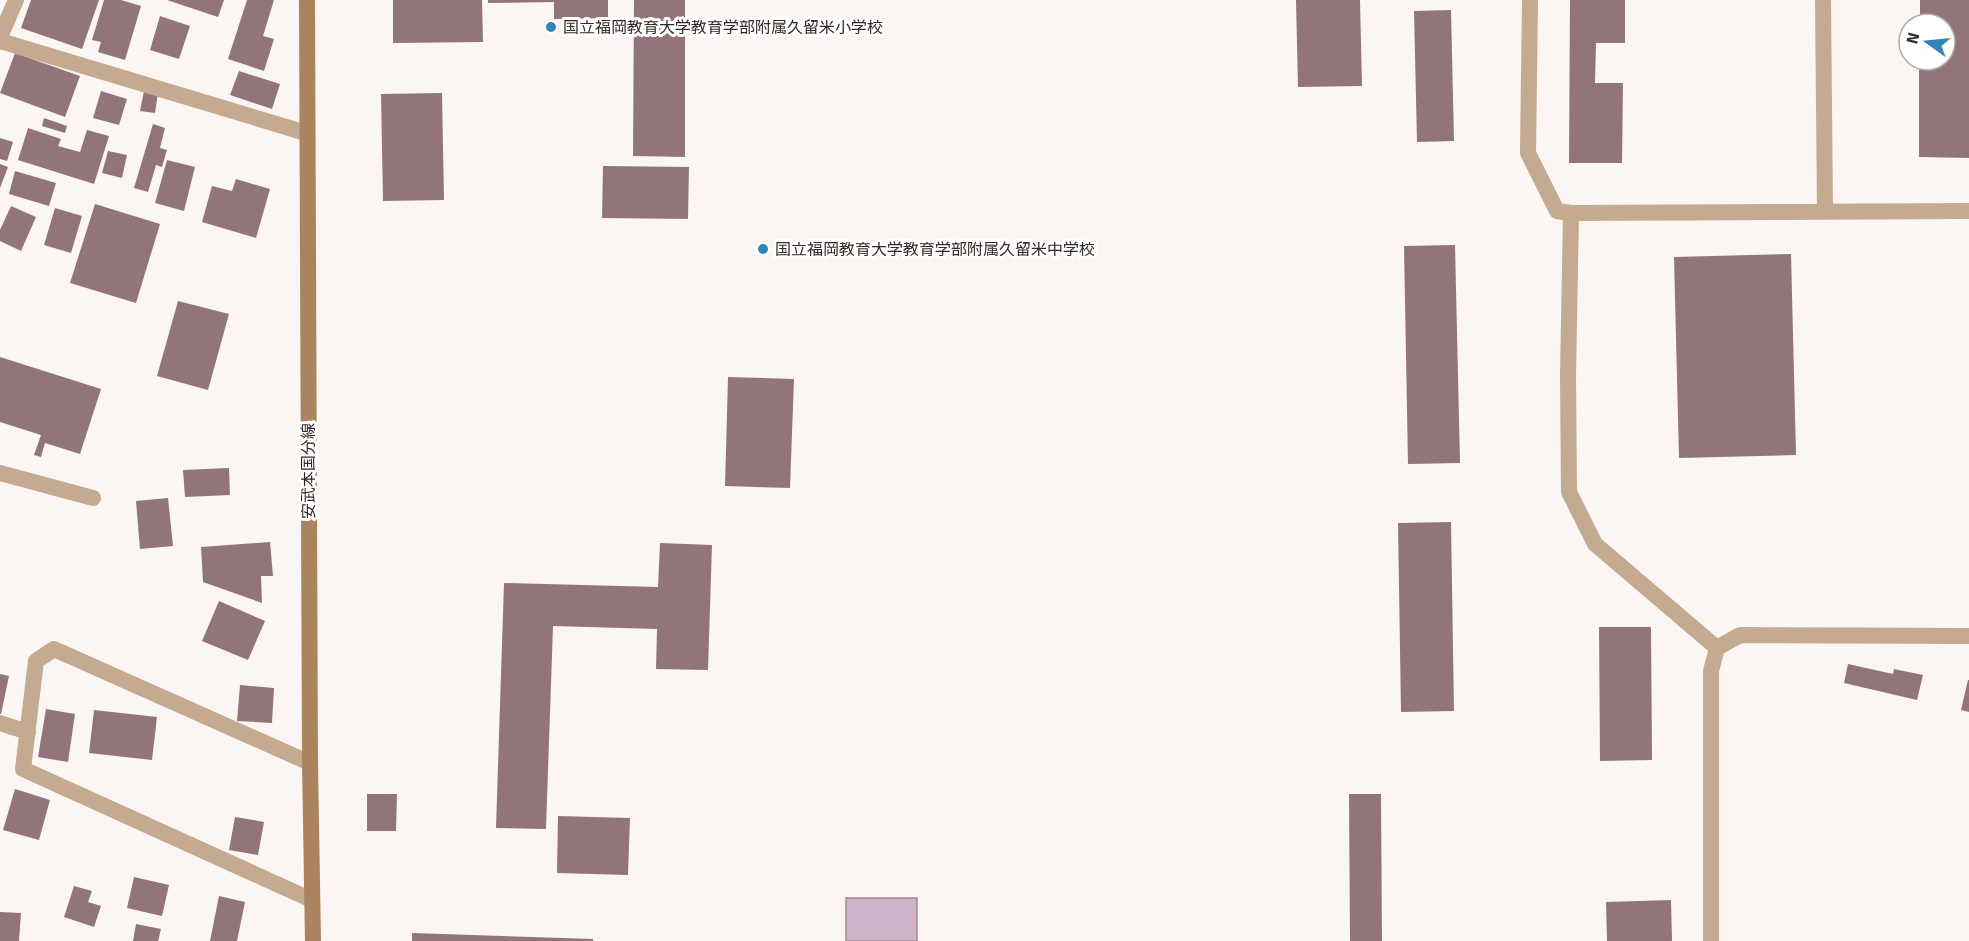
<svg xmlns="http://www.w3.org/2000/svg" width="1969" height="941" viewBox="0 0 1969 941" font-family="Signika,'Noto Sans JP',sans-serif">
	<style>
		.water { fill: #ceb3c8; stroke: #a08a98; stroke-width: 1.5 }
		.building { fill: #92757b }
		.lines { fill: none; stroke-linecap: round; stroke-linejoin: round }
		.minor { stroke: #c3aa90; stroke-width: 16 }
		.tertiary { stroke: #c3aa90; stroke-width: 16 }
		.secondary { stroke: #a9845e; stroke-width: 16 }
		.poi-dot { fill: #3184b5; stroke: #fff; stroke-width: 2 }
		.labels { text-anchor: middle; stroke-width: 6; stroke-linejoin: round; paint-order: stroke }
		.poi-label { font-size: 16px; fill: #362a27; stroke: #fff; text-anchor: start }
		.street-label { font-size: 16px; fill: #362a27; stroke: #fff }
	</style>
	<rect width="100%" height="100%" fill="#fbf5f3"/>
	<!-- water -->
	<path class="water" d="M846 898H917V941H846Z"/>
	<!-- building -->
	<path class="building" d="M31 0H99L82 49 21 28Z
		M104 0H121L141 6 125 60 98 52 101 42 92 40Z
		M167 0H224L218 17Z
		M247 0H274L263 36 274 39 264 71 228 59Z
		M393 0H482L483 42 393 43Z
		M488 0H608V18L554 19V2L488 3Z
		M634 0H685V157L633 156Z
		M1296 0H1360L1362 86 1298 87Z
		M1570 0H1625V43H1596L1595 83H1623L1622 163H1569Z
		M1920 0H1969V158L1919 157V60H1945V24H1920Z
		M1451 10 1454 141 1417 142 1414 11Z
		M160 16 190 26 179 59 150 50Z
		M15 53 80 76 65 117 0 93Z
		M239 71 280 84 272 109 230 95Z
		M101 91 127 99 119 125 93 118Z
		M144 91 158 93 155 113 140 111Z
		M442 93 444 200 383 201 381 94Z
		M44 118 67 126 65 133 42 126Z
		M153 124 165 128 160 148 167 150 162 167 156 165 148 192 134 188Z
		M28 128 61 139 58 146 80 152 87 130 109 136 94 184 18 160Z
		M0 138 13 142 7 161 0 159Z
		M108 151 127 155 122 178 102 173Z
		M167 160 195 167 184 211 155 203Z
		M0 164 8 167 0 188Z
		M603 166 689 167 688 219 602 218Z
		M15 171 56 183 49 206 9 194Z
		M236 179 270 189 256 238 202 222 212 186 232 191Z
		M95 204 160 224 136 303 70 283Z
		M11 206 36 217 21 251 0 241V230Z
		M55 208 82 216 71 253 44 245Z
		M1455 245 1460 463 1408 464 1404 246Z
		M1791 254 1796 455 1679 458 1674 257Z
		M178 301 229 314 208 390 157 376Z
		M0 357 101 389 80 454 45 443 41 457 34 455 41 435 0 422Z
		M728 377 794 379 790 488 725 486Z
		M229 468 230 495 185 497 183 470Z
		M168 498 173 546 140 549 136 501Z
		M1451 522 1454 711 1401 712 1398 523Z
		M270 542 273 576H261L262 603 203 582 201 547Z
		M660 543 712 545 708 670 656 669 657 629 553 626 546 829 496 828 504 583 658 587Z
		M219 601 265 621 248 660 202 641Z
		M1599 627H1651L1652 760 1600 761Z
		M1848 664 1893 674 1894 669 1923 675 1917 700 1844 683Z
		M0 674 9 676 1 714H0Z
		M1968 680H1969V712L1961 710Z
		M240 685 274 688 272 723 237 721Z
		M46 709 75 714 68 762 38 757Z
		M94 710 157 717 152 760 89 753Z
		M15 789 50 800 39 840 3 830Z
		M367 794H397L396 831H367Z
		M1349 794H1381L1382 941H1350Z
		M558 816 630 818 628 875 557 873Z
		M235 817 264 822 258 855 229 850Z
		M134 877 169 885 162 916 127 908Z
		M74 886 92 891 88 902 101 906 94 927 64 917Z
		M219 896 245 902 237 941H210Z
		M1671 900 1672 941H1607L1606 902Z
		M0 912 21 913 19 941H0Z
		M136 924 161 929 158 941H133Z
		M412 933 593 939V941H412Z"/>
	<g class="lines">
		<!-- minor -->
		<path class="minor" d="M1530 0 1528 153 1557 211 1571 213 1969 211
			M1823 0 1825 211
			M0 37 16 0
			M0 41 306 133
			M1571 213 1568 376 1569 492 1595 544 1717 648
			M0 473 93 498
			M0 723 28 732
			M310 763 54 649 36 661 23 769 312 900"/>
		<!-- tertiary -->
		<path class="tertiary" d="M1711 941V671L1717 648 1740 635 1969 636"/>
		<!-- secondary -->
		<path class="secondary" d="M307 0 310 763 313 941"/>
	</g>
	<!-- markers -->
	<g class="poi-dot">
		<circle cx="551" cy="27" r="6"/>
		<circle cx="763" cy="249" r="6"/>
	</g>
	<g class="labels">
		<!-- poi labels -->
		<g class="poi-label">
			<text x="563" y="33">国立福岡教育大学教育学部附属久留米小学校</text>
			<text x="775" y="255">国立福岡教育大学教育学部附属久留米中学校</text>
		</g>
		<!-- street labels -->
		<g class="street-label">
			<text transform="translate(308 471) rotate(-90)" y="6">安武本国分線</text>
		</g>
	</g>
	<!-- north arrow -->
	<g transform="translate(1927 42) rotate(285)"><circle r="28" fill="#ffffff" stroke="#afaaa9" stroke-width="1.5"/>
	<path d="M0-4.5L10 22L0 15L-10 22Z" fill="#3184b5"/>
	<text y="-9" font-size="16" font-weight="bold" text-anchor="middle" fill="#362a27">N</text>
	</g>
</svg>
